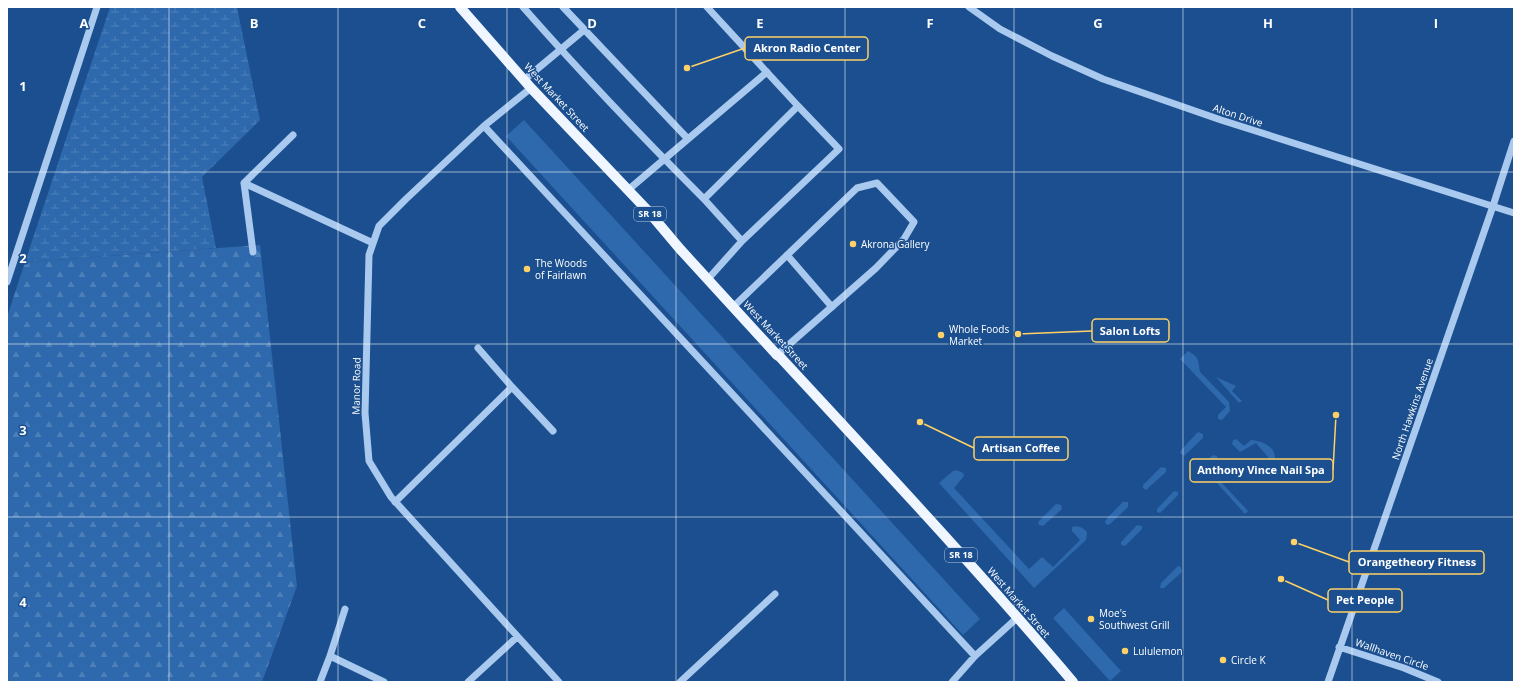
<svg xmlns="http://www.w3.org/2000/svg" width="1521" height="689" viewBox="0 0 1521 689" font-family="'Open Sans',sans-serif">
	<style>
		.green { fill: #2e69ad }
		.forest { fill: url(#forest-firs) }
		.wetland { fill: url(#wetland-marsh) }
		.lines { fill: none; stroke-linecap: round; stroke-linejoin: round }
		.minor { stroke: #a9c9ee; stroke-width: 7 }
		.major { stroke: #f0f6ff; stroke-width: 10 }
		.grid { fill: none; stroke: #fff; stroke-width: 1; stroke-opacity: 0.55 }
		.poi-dot { fill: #ffd166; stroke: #1b4f8f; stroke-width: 1.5 }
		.labels { text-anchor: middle; stroke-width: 3; stroke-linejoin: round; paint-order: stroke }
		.shield { fill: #1b4f8f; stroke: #bbcadd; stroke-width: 1 }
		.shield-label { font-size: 9px; font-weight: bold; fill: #fff }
		.street-label { font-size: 10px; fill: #fff; stroke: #1b4f8f }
		.poi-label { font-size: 10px; fill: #fff; stroke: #1b4f8f; text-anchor: start }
		.grid-label { font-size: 13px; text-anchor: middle; font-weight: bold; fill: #fff; stroke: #1b4f8f; stroke-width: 3; stroke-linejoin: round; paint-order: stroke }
		.leader { fill: none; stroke: #ffd166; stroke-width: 1.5 }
		.callout-dot { fill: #ffd166; stroke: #1b4f8f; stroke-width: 1.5 }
		.callout { fill: #1b4f8f; stroke: #ffd166; stroke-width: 1.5 }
		.callout-label { font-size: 11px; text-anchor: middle; font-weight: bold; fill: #fff }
	</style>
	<defs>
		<pattern id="forest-firs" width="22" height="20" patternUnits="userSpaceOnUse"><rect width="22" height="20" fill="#2e69ad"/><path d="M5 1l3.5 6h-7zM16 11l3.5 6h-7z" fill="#4d80b9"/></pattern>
		<pattern id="wetland-marsh" width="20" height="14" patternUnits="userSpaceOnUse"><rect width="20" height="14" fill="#2e69ad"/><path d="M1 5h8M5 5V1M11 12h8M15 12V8" fill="none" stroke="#4d80b9"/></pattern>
	</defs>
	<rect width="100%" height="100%" fill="#1b4f8f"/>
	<!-- green -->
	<path class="green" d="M524 120 980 619 963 635 506 136Z
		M1188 351C1200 358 1198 360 1200 372L1229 402 1230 411 1222 420 1218 419V415L1226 407 1180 359Z
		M1216 377 1236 386 1232 391 1242 401 1239 403Z
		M1198 432 1203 434V438L1184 456 1180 453 1181 450Z
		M1236 439 1244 446 1251 440C1264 441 1279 448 1274 464L1256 443 1240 452 1232 444 1233 440Z
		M1213 455 1217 456 1218 460 1208 468 1248 511 1245 514 1206 471 1197 479 1193 478V474Z
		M1161 467 1166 468V472L1146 490 1143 488V485Z
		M956 470 963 473 964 476 954 488 1029 569 1042 557 1053 567 1080 540 1072 531V527C1079 525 1082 527 1087 532L1086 540 1034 588 939 483 953 471Z
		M1174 491 1178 492V495L1160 513 1157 512V509Z
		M1123 502H1128V507L1110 524 1107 525 1105 522 1107 518Z
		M1056 504 1061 505 1062 509 1043 526 1039 525 1038 522Z
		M1137 525 1142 526V529L1125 546 1121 545V542Z
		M1178 566 1181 567 1182 572 1164 588H1160L1161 583Z
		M1064 608 1121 671 1110 681 1053 618Z"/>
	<!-- forest -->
	<path class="forest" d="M260 245 297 586 262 682H7V317L25 262Z"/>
	<!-- wetland -->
	<path class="wetland" d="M110 7H237L260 120 202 177 216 248 25 262Z"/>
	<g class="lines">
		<!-- minor -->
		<path class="minor" d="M523 7C581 73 642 137 704 199L798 106 707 7
			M563 7 688 139 628 190
			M969 7 1000 29 1052 56 1103 79 1221 120 1514 213
			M524 80 584 30
			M531 88 484 126 406 199 379 226 369 255 365 413 369 461 391 497 559 682
			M484 126 975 656
			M688 139 767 72
			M244 183 373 243
			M704 199 742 241 708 279
			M742 241 839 149 798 106
			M253 252 244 183 293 135
			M787 255 832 307
			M7 282 97 7
			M733 307 857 188 877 183 914 222 904 239 876 268 777 355
			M478 348 512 387 553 431
			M395 502 512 387
			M1339 647 1404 668 1438 682
			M330 656 345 609
			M320 682 330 656 384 682
			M468 682 517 637
			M680 682 775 594
			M952 682 975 656 1018 617
			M1328 682 1493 206 1514 141"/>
		<!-- major -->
		<path class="major" d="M460 7 531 88 648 211 680 249 777 355 780 357C879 464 979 571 1073 682"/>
	</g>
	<!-- grid -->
	<path class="grid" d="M169 7V682M338 7V682M507 7V682M676 7V682M845 7V682M1014 7V682M1183 7V682M1352 7V682M7 172H1514M7 344H1514M7 517H1514"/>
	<!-- markers -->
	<g class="poi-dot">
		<circle cx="853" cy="244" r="4"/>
		<circle cx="527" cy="269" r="4"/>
		<circle cx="941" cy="335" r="4"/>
		<circle cx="1091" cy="619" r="4"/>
		<circle cx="1125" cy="651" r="4"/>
		<circle cx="1223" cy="660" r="4"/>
	</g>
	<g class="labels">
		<!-- shield labels -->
		<g class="shield">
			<rect x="634" y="207" width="32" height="14" rx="3"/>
			<rect x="945" y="548" width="32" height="14" rx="3"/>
		</g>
		<g class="shield-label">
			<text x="650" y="217">SR 18</text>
			<text x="961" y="558">SR 18</text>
		</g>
		<!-- street labels -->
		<g class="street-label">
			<text transform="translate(557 97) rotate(47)" y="4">West Market Street</text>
			<text transform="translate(1238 115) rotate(18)" y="4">Alton Drive</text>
			<text transform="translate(776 335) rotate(47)" y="4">West Market Street</text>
			<text transform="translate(356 386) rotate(-89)" y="4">Manor Road</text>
			<text transform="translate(1412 409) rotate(-71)" y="4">North Hawkins Avenue</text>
			<text transform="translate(1019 602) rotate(49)" y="4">West Market Street</text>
			<text transform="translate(1392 654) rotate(19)" y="4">Wallhaven Circle</text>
		</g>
		<!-- poi labels -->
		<g class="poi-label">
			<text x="861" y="248">Akrona Gallery</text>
			<text x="535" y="267">The Woods<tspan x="535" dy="12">of Fairlawn</tspan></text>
			<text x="949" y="333">Whole Foods<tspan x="949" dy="12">Market</tspan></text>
			<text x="1099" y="617">Moe's<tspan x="1099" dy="12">Southwest Grill</tspan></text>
			<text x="1133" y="655">Lululemon</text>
			<text x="1231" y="664">Circle K</text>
		</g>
	</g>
	<g class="grid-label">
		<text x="84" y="28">A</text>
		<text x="254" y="28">B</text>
		<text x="422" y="28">C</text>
		<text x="592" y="28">D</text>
		<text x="760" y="28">E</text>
		<text x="930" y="28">F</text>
		<text x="1098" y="28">G</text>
		<text x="1268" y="28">H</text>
		<text x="1436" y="28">I</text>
		<text x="23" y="91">1</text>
		<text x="23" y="263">2</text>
		<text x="23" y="435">3</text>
		<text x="23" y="607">4</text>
	</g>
	<!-- callouts -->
	<path class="leader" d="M687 68L745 48M1018 334L1092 331M920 422L974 448M1336 415L1333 470M1294 542L1349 562M1281 579L1328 600"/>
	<g class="callout-dot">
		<circle cx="687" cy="68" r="4"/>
		<circle cx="1018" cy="334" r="4"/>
		<circle cx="920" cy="422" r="4"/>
		<circle cx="1336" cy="415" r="4"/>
		<circle cx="1294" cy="542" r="4"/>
		<circle cx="1281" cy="579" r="4"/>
	</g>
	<g class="callout">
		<rect x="745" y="37" width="123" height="23" rx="4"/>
		<rect x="1092" y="319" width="77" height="23" rx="4"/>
		<rect x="974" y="437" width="94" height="23" rx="4"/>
		<rect x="1190" y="459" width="143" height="23" rx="4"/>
		<rect x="1349" y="551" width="135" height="23" rx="4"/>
		<rect x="1328" y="589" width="74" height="23" rx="4"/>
	</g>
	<g class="callout-label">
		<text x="807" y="52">Akron Radio Center</text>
		<text x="1130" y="335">Salon Lofts</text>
		<text x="1021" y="452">Artisan Coffee</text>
		<text x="1261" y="474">Anthony Vince Nail Spa</text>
		<text x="1417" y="566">Orangetheory Fitness</text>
		<text x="1365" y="604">Pet People</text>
	</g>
	<!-- border -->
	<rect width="1521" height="689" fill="none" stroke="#ffffff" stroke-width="16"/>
</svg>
